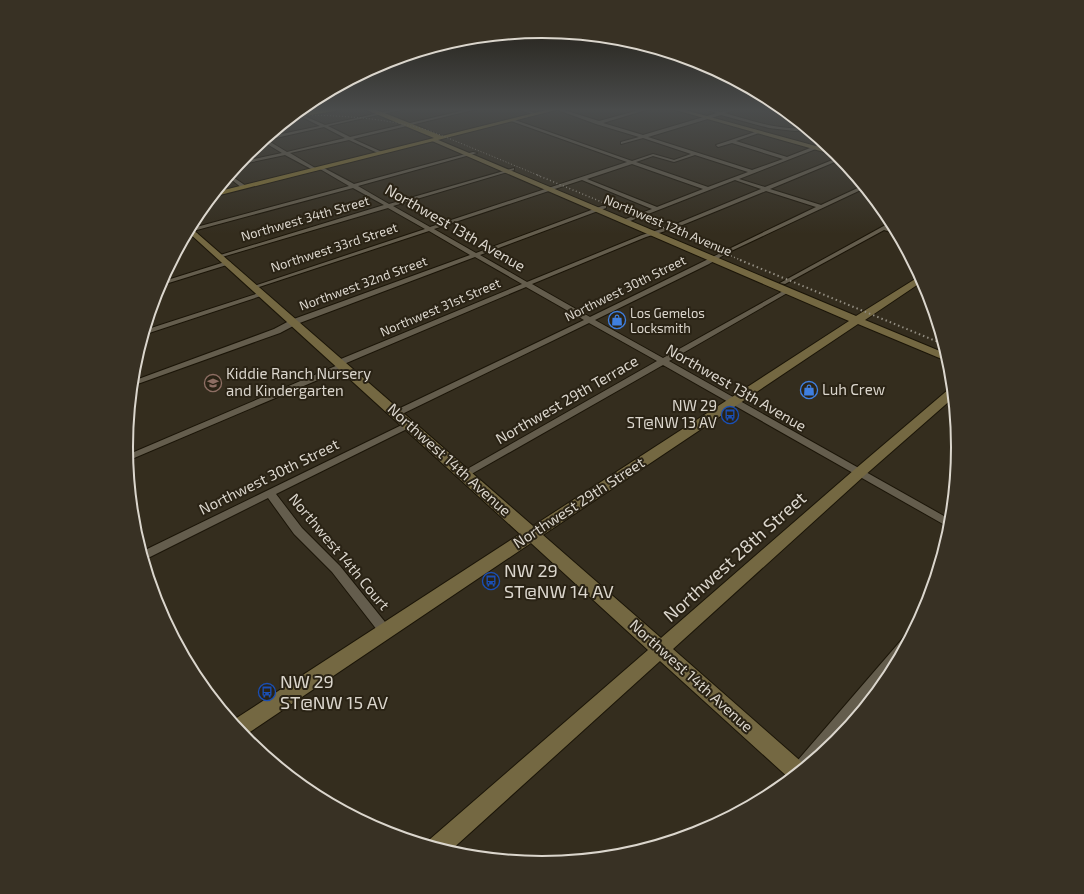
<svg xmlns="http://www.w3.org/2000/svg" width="1084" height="894" viewBox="0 0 1084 894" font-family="'Exo 2',sans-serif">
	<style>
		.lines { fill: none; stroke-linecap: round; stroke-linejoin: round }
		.street-casing { stroke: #1b1508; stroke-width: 2 }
		.secondary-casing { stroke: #1b1508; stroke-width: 2 }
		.primary-casing { stroke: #1b1508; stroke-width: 2 }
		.highway-casing { stroke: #1b1508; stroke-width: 2 }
		.street { fill: #645d4d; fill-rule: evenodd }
		.secondary { fill: #746842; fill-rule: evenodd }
		.primary { fill: #857436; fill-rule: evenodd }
		.highway { fill: #9b8327; fill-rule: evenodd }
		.rail-far2 { stroke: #928d81; stroke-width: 1; stroke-dasharray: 1 2; stroke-linecap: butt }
		.rail-far1 { stroke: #928d81; stroke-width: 1.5; stroke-dasharray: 1 2.5; stroke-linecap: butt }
		.rail { stroke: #928d81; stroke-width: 2; stroke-dasharray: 1.5 3; stroke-linecap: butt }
		.labels { text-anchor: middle; stroke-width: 4; stroke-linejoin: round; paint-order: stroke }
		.far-street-label { font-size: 13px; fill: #dbd6cd; stroke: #2a2315 }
		.far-poi-label { font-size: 13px; fill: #dbd6cd; stroke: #2a2315; text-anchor: start }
		.street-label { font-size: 15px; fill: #dbd6cd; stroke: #2a2315 }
		.poi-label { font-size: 15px; fill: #dbd6cd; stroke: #2a2315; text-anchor: start }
		.near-street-label { font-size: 18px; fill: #dbd6cd; stroke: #2a2315 }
		.near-poi-label { font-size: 18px; fill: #dbd6cd; stroke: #2a2315; text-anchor: start }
		.rim { fill: none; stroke: #dbd6cd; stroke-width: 2 }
	</style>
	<rect width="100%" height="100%" fill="#342d1e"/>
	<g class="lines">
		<!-- street casing -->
		<g class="street-casing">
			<path id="street" d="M397 109H405L328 126 350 137 470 109H477L353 139 382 152 380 154 349 140 290 153 317 169V170L315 171 285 155 238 165 240 162 282 153 262 141 267 137 320 126 302 117V115L325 125ZM324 127 345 138 287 152 267 140Z
				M518 109H524L538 114 535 115Z
				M555 109H561L599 121 643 109H649L603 123 643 135 717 113 704 109 721 112 737 109 725 113C752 121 778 130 806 128L808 130 795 131 769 128 721 115 648 137 752 170 783 159 732 143 718 147 716 145 758 131 759 133 736 141 787 157 823 143 826 145 739 179 765 187 840 157 842 159 770 189 821 205 862 186 865 188 729 252 709 264 595 320 663 358 785 290H789V292L669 361 951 520 950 528 663 365 468 476H462L460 474 462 472 657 361 589 323 400 415H394L393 413 394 411 584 320 526 287 344 364 347 366 346 368 127 461V455L338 365 335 363 336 361 522 284 475 257 297 324 280 333 132 386 133 381 274 329 291 320 470 255 429 231 256 288 251 287 425 229 388 208 222 257 217 256 384 205 353 188 193 231H189V229L349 186 320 169V167H322L354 184 473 152 477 153 358 186 389 204 514 168V170L393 206 430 227 627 162 511 121 512 119 632 161 653 154 674 160 691 154 643 138 621 144V142L639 137 596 124ZM695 155 748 172 708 187 636 162 653 156 674 162ZM632 164 703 189 657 207 587 179ZM582 180 652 209 623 220V222L625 223 735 180 761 189 671 226 642 235 527 282 480 255 606 208V206H602L476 253 434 229ZM766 191 816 207C740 243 666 280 590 317L532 284 646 237 675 228Z
				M763 109C772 109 785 111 792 117Z
				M230 175 246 186V188H242L228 177Z
				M891 222 893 225 888 227 895 230 897 234 884 230 785 284 780 283Z
				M195 232 198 234 197 235 185 238 186 234Z
				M228 261 231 263 230 264 159 286 161 282Z
				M262 292 265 294 264 295 143 335 145 330Z
				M410 421 413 422 414 424 413 426 276 494 302 528 340 566 389 627 391 631 389 635 385 636 381 635 332 572 294 534 268 498 144 560 141 552Z
				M908 636H910L894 667 822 753 792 777 790 772 792 767 904 637Z"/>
		</g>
		<!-- secondary casing -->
		<g class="secondary-casing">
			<path id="secondary" d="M672 109H681L834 151 838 156Z
				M432 139H436L856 316 920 276 923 281 865 320 947 354 949 362 858 324 543 535 661 638 854 470 949 389H952L953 398 864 476 673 649 805 765 806 766 790 779 660 661 449 852 427 845 429 840 648 650 531 543 244 736 232 721 520 534 188 232 190 227 533 526 849 321 432 141Z"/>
		</g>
		<!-- primary casing -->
		<g class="primary-casing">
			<path id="primary" d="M364 109H373L387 114 442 136 550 109H560L212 197 216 192 434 138Z"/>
		</g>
		<!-- highway casing -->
		<g class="highway-casing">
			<path id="highway" d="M322 109H338L335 111 291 118 296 113Z"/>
		</g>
		<!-- street -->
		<use href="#street" class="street"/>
		<!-- secondary -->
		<use href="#secondary" class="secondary"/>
		<!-- primary -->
		<use href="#primary" class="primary"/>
		<!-- highway -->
		<use href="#highway" class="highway"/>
		<!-- rail-far2 -->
		<path class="rail-far2" d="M294 115C341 115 386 118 431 131L540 176"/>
		<!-- rail-far1 -->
		<path class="rail-far1" d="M537 175 743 261"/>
		<!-- rail -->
		<path class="rail" d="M740 260 943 344"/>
	</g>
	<!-- sky -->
	<linearGradient id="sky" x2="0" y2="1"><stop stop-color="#1d1910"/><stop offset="0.47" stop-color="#4a4c4c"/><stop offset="1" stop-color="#4a4c4c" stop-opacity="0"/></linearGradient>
	<rect width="1084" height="234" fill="url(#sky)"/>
	<!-- icons -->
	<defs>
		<g id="shop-ring" transform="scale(0.9)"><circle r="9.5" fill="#2a2315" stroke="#3f7fe0" stroke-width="1.5"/><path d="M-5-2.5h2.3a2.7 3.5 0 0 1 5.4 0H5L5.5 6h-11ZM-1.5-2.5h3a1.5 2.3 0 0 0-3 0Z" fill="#3f7fe0"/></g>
		<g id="school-ring" transform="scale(0.9)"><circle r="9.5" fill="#2a2315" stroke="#8d6e63" stroke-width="1.5"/><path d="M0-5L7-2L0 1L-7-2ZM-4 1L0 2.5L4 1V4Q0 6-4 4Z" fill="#8d6e63"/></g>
		<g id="bus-ring" transform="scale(0.9)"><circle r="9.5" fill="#2a2315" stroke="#1a4fb4" stroke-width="1.5"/><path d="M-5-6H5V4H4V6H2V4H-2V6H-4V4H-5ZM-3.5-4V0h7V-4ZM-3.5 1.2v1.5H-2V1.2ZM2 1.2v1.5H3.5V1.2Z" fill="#1a4fb4"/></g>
	</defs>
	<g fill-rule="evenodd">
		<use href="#shop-ring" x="617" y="320"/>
		<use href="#school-ring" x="213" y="383"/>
		<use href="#shop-ring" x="809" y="390"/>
		<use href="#bus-ring" x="730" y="415"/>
		<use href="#bus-ring" x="491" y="581"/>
		<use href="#bus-ring" x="267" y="692"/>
	</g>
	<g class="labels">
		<!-- far-street labels -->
		<g class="far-street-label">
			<text transform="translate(305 218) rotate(-16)" y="5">Northwest 34th Street</text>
			<text transform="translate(668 225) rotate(23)" y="5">Northwest 12th Avenue</text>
			<text transform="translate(334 247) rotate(-18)" y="5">Northwest 33rd Street</text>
			<text transform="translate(363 283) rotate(-20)" y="5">Northwest 32nd Street</text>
			<text transform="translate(625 288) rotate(-26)" y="5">Northwest 30th Street</text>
			<text transform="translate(440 307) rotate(-23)" y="5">Northwest 31st Street</text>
		</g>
		<!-- far-poi labels -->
		<g class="far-poi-label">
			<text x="630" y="318">Los Gemelos<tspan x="630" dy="15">Locksmith</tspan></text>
		</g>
		<!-- street labels -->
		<g class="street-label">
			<text transform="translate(455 228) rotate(30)" y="5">Northwest 13th Avenue</text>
			<text transform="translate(736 388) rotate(30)" y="5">Northwest 13th Avenue</text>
			<text transform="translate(567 400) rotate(-30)" y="5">Northwest 29th Terrace</text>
			<text transform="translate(449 460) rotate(42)" y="5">Northwest 14th Avenue</text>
			<text transform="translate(269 477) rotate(-26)" y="5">Northwest 30th Street</text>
			<text transform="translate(579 503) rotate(-33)" y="5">Northwest 29th Street</text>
			<text transform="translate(339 552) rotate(50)" y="5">Northwest 14th Court</text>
			<text transform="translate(691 676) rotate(42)" y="5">Northwest 14th Avenue</text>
		</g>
		<!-- poi labels -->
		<g class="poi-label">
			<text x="226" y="379">Kiddie Ranch Nursery<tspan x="226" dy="17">and Kindergarten</tspan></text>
			<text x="822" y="395">Luh Crew</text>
			<text x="717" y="411" text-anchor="end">NW 29<tspan x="717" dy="17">ST@NW 13 AV</tspan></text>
		</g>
		<!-- near-street labels -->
		<g class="near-street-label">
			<text transform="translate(735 557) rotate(-42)" y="6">Northwest 28th Street</text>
		</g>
		<!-- near-poi labels -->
		<g class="near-poi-label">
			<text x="504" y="577">NW 29<tspan x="504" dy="21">ST@NW 14 AV</tspan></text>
			<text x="280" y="688">NW 29<tspan x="280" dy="21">ST@NW 15 AV</tspan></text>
		</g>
	</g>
	<!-- crop -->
	<path d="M0 0H1084V894H0ZM133 447a409 409 0 1 1 818 0a409 409 0 1 1-818 0Z" fill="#383124" fill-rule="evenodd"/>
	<path class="rim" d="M133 447a409 409 0 1 1 818 0a409 409 0 1 1-818 0Z"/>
</svg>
